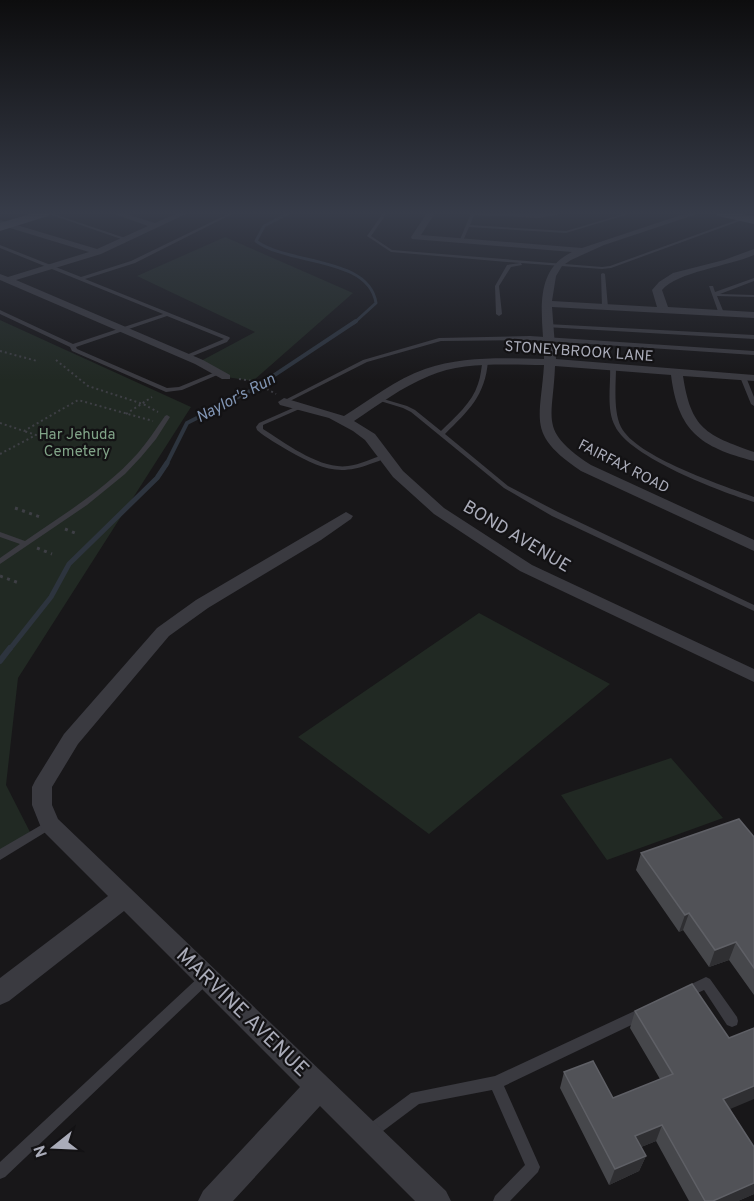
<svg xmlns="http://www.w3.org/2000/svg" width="754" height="1201" viewBox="0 0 754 1201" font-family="Overpass,sans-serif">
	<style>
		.green { fill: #212923 }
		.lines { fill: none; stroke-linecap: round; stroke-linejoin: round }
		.stream-far3 { stroke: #2d343e; stroke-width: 3 }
		.stream-far2 { stroke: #2d343e; stroke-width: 4 }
		.stream-far1 { stroke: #2d343e; stroke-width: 5 }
		.stream { stroke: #2d343e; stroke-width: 6 }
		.path-far1 { stroke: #3e3f45; stroke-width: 2; stroke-dasharray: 2 3; stroke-linecap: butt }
		.path { stroke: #3e3f45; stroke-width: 3; stroke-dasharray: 3 4.5; stroke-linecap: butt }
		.service { fill: #3a3a40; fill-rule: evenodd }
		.minor { fill: #3a3a40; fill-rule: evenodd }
		.primary { fill: #54555d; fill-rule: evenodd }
		.wall { fill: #46474b }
		.shaded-wall { fill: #2f2f32 }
		.building { fill: #515257; stroke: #5f6066; stroke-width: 1.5 }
		.labels { text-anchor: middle; stroke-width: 4.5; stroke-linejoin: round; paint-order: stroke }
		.far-street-label { font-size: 15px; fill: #aaacb9; stroke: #131214 }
		.far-park-label { font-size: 15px; fill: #81a488; stroke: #131214 }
		.far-water-label { font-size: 16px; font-style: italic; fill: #8195b4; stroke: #131214 }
		.street-label { font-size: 18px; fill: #aaacb9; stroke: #131214 }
		.near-street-label { font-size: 21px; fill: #aaacb9; stroke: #131214 }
	</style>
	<rect width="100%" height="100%" fill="#181719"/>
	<!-- green -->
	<path class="green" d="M225 237 353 293 253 381 226 377 199 362 255 332 137 276Z
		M0 320 191 407 18 678 6 785 30 832 0 852Z
		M479 613 610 684 429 834 298 737Z
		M671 758 723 818 607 860 561 795Z"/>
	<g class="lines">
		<!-- stream-far3 -->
		<path class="stream-far3" d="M289 213 264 226 256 241C287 265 369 256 376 303L354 323"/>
		<!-- stream-far2 -->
		<path class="stream-far2" d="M166 465 187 423 252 390 356 321"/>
		<!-- stream-far1 -->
		<path class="stream-far1" d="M9 650 51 597 69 564 157 478 167 463"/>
		<!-- stream -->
		<path class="stream" d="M0 661 10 648"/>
		<!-- path-far1 -->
		<path class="path-far1" d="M0 351 37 361
			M56 360 88 386 143 404 158 412
			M239 379 253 381 276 394
			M126 414 152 397
			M0 423 24 431 78 400 153 421
			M0 454 36 435 24 431"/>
		<!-- path -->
		<path class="path" d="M15 508 43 518
			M65 529 75 533
			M37 548 52 554
			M0 576 19 583"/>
		<!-- service -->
		<path class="service" d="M46 213H51L128 239 124 240Z
			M230 213H234L135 263 85 279 229 337 230 338 227 342 188 358H184V356L224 339 167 316 76 347 77 349 167 388 179 387 218 371H222V373L182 390 166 392 72 351 70 347 0 314V310L2 311 73 344 163 314 0 248V245L81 277 131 261Z
			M383 213H387L371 236 392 250 602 267 610 266 745 217 748 218 611 268 602 269 521 263 522 265 511 267 499 286 502 314 499 316 496 314 495 286 507 265 520 263 391 252 367 236Z
			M471 213H475L470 225 566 231 627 213H632L566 233 469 227 463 241 459 242Z
			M603 273 605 274 608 307 605 309 602 307 601 274Z
			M754 278V281L720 294 754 295V297L717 296 724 313 719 314 709 286H713L715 292Z
			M547 324 754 335V339L545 327V325Z
			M530 336 754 351V355L530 340 441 341 367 362 286 403 284 404 281 402 363 360 439 338Z
			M483 360 488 361C485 396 469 410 445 434L508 486 558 512 754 605V611L552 516 504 488 411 412 403 408 377 400 380 398 407 406 415 410 441 431C455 417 472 403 478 384 481 376 481 368 483 360Z
			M613 365 616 367C616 384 613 411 621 427 636 457 722 485 754 497V502C721 492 629 457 615 426 606 409 611 385 610 367Z
			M743 375 746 377 754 397V406L751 404 740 377Z
			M302 404 305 406 304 407 263 425V429C285 443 321 470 348 466 360 465 372 458 384 455L387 457C382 460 376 462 370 464 337 477 318 467 289 451 278 444 266 438 257 430L256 427 259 423Z
			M167 415 170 417 156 439 141 457 125 474 87 505 0 564V558L20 544 0 537V532L25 541C64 514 106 489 138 453 148 441 156 429 165 416Z
			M50 820 54 821 55 824 54 827 0 860V849Z
			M205 973 209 975 211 979 209 983 5 1177 0 1179V1162L201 975Z
			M706 977 710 979 737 1017 738 1021 737 1025 732 1027 727 1025 704 990 685 999 681 997 679 993 681 989Z
			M641 1008 646 1010 647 1014 646 1018 504 1086 540 1167 538 1172 510 1201H493L495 1196 525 1165 492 1090 419 1104 375 1137 370 1139 365 1137 363 1132 365 1127 411 1093 495 1076Z"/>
		<!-- minor -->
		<path class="minor" d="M112 213H123L155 223 178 213H188L101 254 16 280 203 360 230 375V379H222L195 364 0 280V274L8 277 89 252 0 225V220L97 249 148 226Z
			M427 213H435L421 235 582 248 681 215 700 213 604 245 571 260 562 266 556 276 552 301 657 307 652 290 659 282 673 273 724 260 754 249V255C729 266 677 272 662 290L668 307 754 312V318L552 307 556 359 754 375V381L683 376C691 429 706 435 754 452V461C700 447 678 431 671 375L555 366C553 421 538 430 591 465L754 540V551L581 471C527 434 540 423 544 365 508 365 463 361 429 376 402 387 378 405 354 421L375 434 403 471 444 508 532 565 754 669V682L520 571 434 514 393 477 365 440 353 431 329 418 280 405 278 402 284 398 344 416C370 400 396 379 425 369 463 356 504 358 544 359 544 321 530 272 572 252L412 239 411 237Z
			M472 213H566L539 218 476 215Z
			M346 512 353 516 351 519 321 540 208 608 169 636 78 744 52 787V805L58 819 446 1191 451 1201H415L320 1106 233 1201H198L203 1191 300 1087 124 911 9 1001 0 1005V978L108 896 42 830 32 805V787L35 781 64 734 157 628 196 600Z"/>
		<!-- primary -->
		<path class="primary" d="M33 213H50L48 216 0 231V223Z
			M716 213H737L754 216V224L718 216Z"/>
	</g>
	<!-- wall -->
	<path class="wall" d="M754 837V995L729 960 709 967 683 930 679 932 636 870 641 853Z
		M635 1011 729 1038 730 1109 754 1147V1194L738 1201H689L656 1141 641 1147 646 1156 639 1171 609 1185 560 1088 564 1072 613 1098 660 1079 630 1028Z"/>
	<!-- shaded-wall -->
	<path class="shaded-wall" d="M689 913 683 930 679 932 685 915Z
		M736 942 729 960 709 967 715 950Z
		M754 1086V1099L716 1115 723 1099Z
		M662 1125 656 1141 629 1152 635 1136Z
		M646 1156 639 1171 609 1185 615 1169Z
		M754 1183V1194L738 1201H713Z"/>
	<!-- building -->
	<path class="building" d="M739 819 754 837V968L736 942 715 950 689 913 685 915 641 853Z
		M692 984 729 1038 754 1028V1086L723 1099 754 1147V1183L713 1201H705L662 1125 635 1136 646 1156 615 1169 564 1072 593 1061 613 1098 673 1074 635 1011Z"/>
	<!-- sky -->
	<linearGradient id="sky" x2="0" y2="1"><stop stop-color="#0d0d0e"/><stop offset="0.56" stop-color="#373c49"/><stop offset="1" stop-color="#373c49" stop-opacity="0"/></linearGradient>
	<rect width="754" height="381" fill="url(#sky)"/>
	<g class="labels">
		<!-- far-street labels -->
		<g class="far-street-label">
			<text transform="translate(579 351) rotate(4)" y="5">STONEYBROOK LANE</text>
			<text transform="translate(624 466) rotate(27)" y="5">FAIRFAX ROAD</text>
		</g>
		<!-- far-park labels -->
		<g class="far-park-label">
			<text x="77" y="439">Har Jehuda<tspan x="77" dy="17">Cemetery</tspan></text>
		</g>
		<!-- far-water labels -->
		<g class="far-water-label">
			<text transform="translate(235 397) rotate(-28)" y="6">Naylor's Run</text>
		</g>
		<!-- street labels -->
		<g class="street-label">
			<text transform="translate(517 536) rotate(31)" y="6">BOND AVENUE</text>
		</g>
		<!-- near-street labels -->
		<g class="near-street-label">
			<text transform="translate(243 1012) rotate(44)" y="7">MARVINE AVENUE</text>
		</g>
	</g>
	<!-- north arrow -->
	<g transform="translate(54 1147) rotate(252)" stroke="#131214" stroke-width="4.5" paint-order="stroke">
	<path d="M0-4.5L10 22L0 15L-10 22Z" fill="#aaacb9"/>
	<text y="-9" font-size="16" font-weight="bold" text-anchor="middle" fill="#aaacb9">N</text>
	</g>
</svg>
